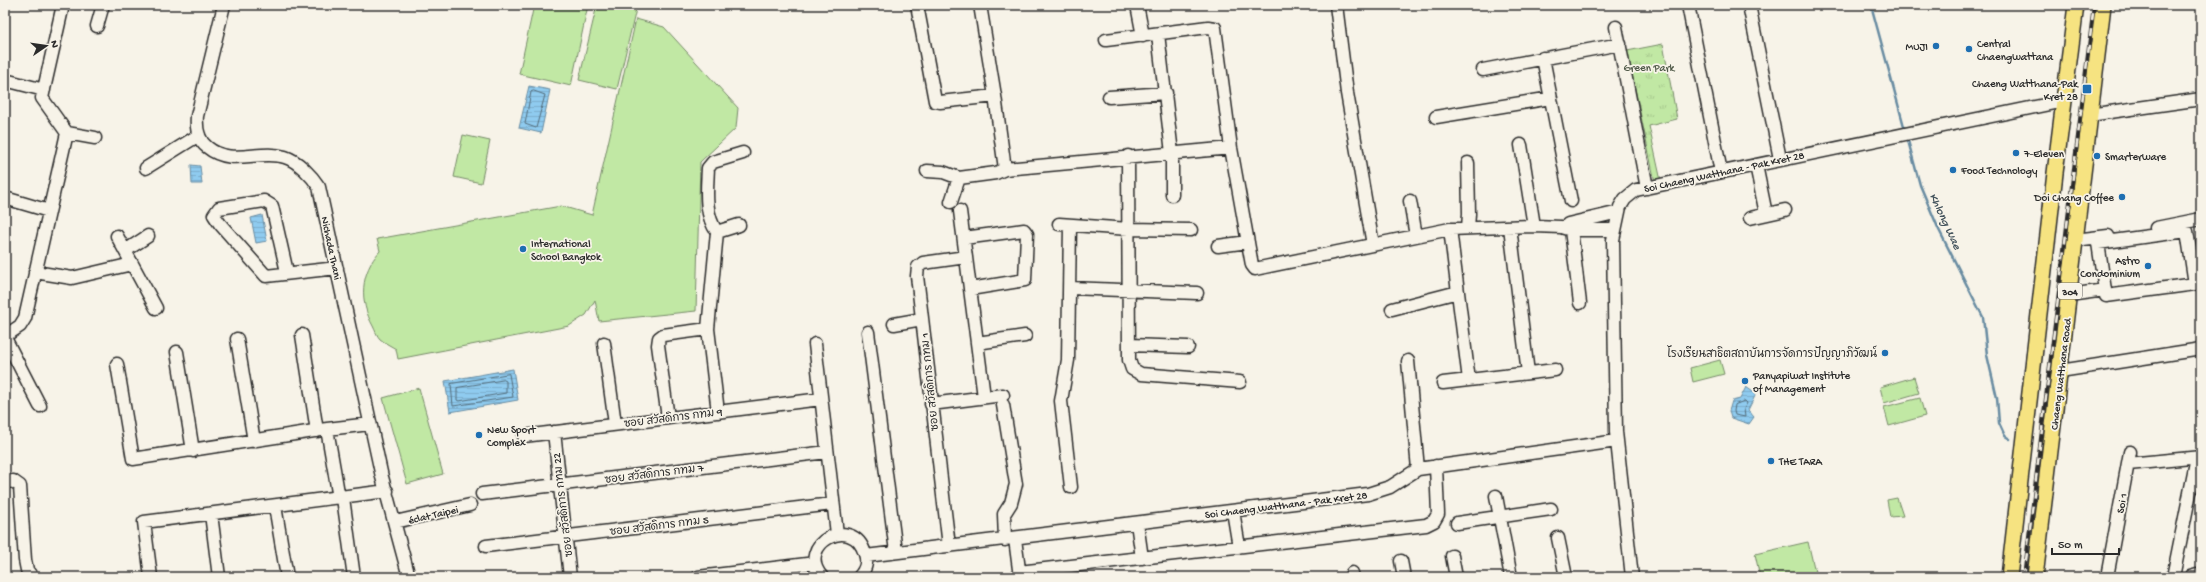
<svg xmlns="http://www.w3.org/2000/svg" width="2206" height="582" viewBox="0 0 2206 582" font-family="'Gochi Hand','Playpen Sans Thai',sans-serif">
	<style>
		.grass { fill: #c1e8a4; stroke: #768a68 }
		.park { fill: url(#park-tufts); stroke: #768a68 }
		.water { fill: url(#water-rules); stroke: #678ba1 }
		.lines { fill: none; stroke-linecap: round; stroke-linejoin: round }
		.shore { stroke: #536b79; stroke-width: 1 }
		.stream { stroke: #678ba1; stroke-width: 2.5 }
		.minor-casing { stroke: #2b2b2b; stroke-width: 15 }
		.major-casing { stroke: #2b2b2b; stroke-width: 18 }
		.minor { stroke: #f7f3e8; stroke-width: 12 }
		.major { stroke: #f6e381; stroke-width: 15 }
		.rail-casing { stroke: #2b2b2b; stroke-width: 4 }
		.rail { stroke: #f7f3e8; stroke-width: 2.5; stroke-dasharray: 8; stroke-linecap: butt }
		.poi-dot { fill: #1f6fb2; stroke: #f7f3e8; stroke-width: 1.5 }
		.labels { text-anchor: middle; stroke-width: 3.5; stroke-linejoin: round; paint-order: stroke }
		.shield { fill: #f7f3e8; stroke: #686764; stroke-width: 1 }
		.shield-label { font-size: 10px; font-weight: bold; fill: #2b2b2b }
		.poi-label { font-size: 11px; fill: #2b2b2b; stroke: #f7f3e8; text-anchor: start }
		.park-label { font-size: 11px; fill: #505a49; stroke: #f7f3e8 }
		.street-label { font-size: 11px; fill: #2b2b2b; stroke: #f7f3e8 }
		.water-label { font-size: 12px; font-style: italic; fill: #44535c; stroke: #f7f3e8 }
	</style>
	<defs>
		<pattern id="park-tufts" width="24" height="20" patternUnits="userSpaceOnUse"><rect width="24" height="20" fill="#c1e8a4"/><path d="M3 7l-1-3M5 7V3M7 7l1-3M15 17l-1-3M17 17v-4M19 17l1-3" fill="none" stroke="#a6c78d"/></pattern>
		<pattern id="water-rules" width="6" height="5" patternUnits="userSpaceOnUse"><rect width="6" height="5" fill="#8fcbef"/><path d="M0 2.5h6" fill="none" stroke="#7caecd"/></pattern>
	</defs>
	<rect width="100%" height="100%" fill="#f7f3e8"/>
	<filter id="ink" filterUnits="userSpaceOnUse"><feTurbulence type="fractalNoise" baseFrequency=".025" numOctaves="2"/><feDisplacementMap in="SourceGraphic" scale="8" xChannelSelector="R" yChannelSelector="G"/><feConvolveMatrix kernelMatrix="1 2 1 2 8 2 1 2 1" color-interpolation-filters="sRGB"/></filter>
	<g filter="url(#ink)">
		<!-- grass -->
		<path class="grass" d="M534 5H588L571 86 519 74Z
			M597 5H637L617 89 579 80Z
			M636 19 664 27 738 108 736 128 700 162 696 311 599 321 595 300 586 315 569 326 398 359 396 349C391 346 385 343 380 339 377 336 375 330 373 326 359 301 360 273 380 251L377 239 561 206 592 215Z
			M463 135 490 141 481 183 454 177Z
			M1720 360 1724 374 1693 382 1690 368Z
			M1914 377 1919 393 1884 403 1880 387Z
			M419 388 443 474 407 484 383 398Z
			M1920 398 1925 416 1889 426 1884 407Z
			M1808 542 1815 572 1790 577H1760L1755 554Z"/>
		<!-- park -->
		<path class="park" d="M1663 44 1677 119 1649 126 1661 181 1655 182 1627 51Z
			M1897 498 1903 516 1890 517 1887 500Z"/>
		<!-- water -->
		<path class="water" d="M529 86 550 90 541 133 519 128Z
			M191 165 200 166 202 184H192Z
			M262 215 267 241 256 243 251 218Z
			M513 369 518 400 450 412 445 381Z
			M1746 387 1756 394 1748 410 1754 417 1749 424 1731 418 1729 411 1732 401 1740 399Z"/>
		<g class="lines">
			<!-- shore -->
			<path class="shore" d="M534 91 545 95 536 128 525 124 531 92Z
				M509 374 513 397 453 406 451 384Z
				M504 380 506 381V393L459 401 457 400V388Z
				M1745 401 1747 403 1744 409 1745 417 1735 415 1734 411 1735 405Z"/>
			<!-- stream -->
			<path class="stream" d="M1871 5 1905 130
				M1907 137 1920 185 1939 230 1983 317 1987 355 1997 398 1999 423 2005 436 2010 439"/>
			<!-- minor casing -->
			<g class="minor-casing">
				<path id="minor" d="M224 5 197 116C196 128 198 140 207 147 231 167 259 149 285 157 298 161 312 176 319 187L382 477 409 577
					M917 5 935 101 940 102 995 96
					M980 5 995 96 1005 169
					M1137 5 1143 36
					M1336 5 1347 93 1373 245
					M1688 5 1721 172
					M1749 5 1780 159
					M97 26 103 5
					M1616 27 1647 188
					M1158 34 1172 153V195
					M1106 40 1208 27 1215 28 1231 148 1252 265 1255 269 1450 229 1534 226 1561 227 1571 230H1615
					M1543 58 1571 201
					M1483 70 1620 44
					M5 80 44 90
					M1109 97 1166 93
					M2089 115 2201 99
					M1436 117 1551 98
					M67 133 95 138
					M1521 145 1534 226
					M1128 156 1129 360 1132 369 1141 374 1240 382
					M1756 165 1766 214
					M146 168 199 135
					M927 171 943 172 959 178 996 173 1005 169 1231 148
					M5 198 49 211
					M1410 201 1416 236
					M951 202 959 178
					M960 211 984 397
					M1750 218 1785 210
					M1059 224 1129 229 1191 230
					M1568 224 1619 212
					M1070 225 1068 360 1061 401 1071 487
					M1510 227 1528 373
					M1468 228 1469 214 1468 163
					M2156 228 2201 219
					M1450 229 1469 380
					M1571 230 1580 303
					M717 232C704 214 707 190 708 168L713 162 743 153
					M117 236 156 308
					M964 238 1024 230 1027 234 1025 280 970 289
					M2075 240 2108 236
					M1218 246 1248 242
					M125 251 148 236
					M35 272 72 278 132 264
					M287 272 272 206 264 201 219 208 214 215 220 224 266 276 337 268
					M1070 288 1197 293
					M2069 295 2105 290 2098 243 2187 231 2195 284 2106 296 2105 290
					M1392 309 1458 292
					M894 324 922 319
					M868 332 896 552
					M302 335 317 431
					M5 336 20 326 25 318 67 133 42 98 63 5
					M5 338 40 406
					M237 339 254 441
					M604 343 615 424
					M977 343 1025 336
					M815 344 837 534
					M1129 345 1188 347
					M177 352 193 451
					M1408 361 1418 469
					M117 364 133 459 327 429 370 424
					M2060 371 2201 349
					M1443 383 1555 370
					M931 404 1003 395
					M1003 405 1016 484 1011 503 1004 514 1005 540
					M718 412 708 329 717 232 739 225
					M668 418 658 345 659 338 663 335 708 329
					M327 429 339 498
					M554 432 570 577
					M524 436 821 399
					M2128 464 2201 457
					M5 482 13 481 20 486 25 560 27 570 32 577
					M482 494 827 452
					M1496 496 1511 577
					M343 498 354 577
					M275 506 287 577
					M1233 511 1239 547
					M211 514 219 577
					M395 522 470 505
					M1137 523 1142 558
					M1457 523 1551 509
					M1558 538 1566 577
					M1015 539 1020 577
					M486 546 832 504
					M949 546 917 276 918 267 923 263 966 257
					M866 556 1368 494 1390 487 1418 469 1617 441
					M1452 556 1456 577
					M1401 561 1404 577
					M1019 572 1426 525 1434 521 1438 514 1436 466
					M1352 573 1353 577
					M151 577 144 522 387 491
					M698 577 815 563
					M822 577C794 545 853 512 865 554 868 562 865 571 859 577
					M1632 577 1616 432 1613 240 1620 207 1625 199 1636 190 2064 101
					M2107 577 2130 452
					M2173 577 2197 458
					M2190 577 2201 574"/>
			</g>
			<!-- major casing -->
			<g class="major-casing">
				<path id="major" d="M2009 577 2055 173 2076 5
					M2035 577 2103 5"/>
			</g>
			<!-- minor -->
			<use href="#minor" class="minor"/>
			<!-- major -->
			<use href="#major" class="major"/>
			<!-- rail casing -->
			<g class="rail-casing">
				<path id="rail" d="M2024 577 2094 5"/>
			</g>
			<!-- rail -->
			<use href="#rail" class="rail"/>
		</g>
	</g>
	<!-- markers -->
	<g class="poi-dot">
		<circle cx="1936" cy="46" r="4"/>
		<circle cx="1969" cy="49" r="4"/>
		<rect x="2082" y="84" width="10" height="10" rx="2"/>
		<circle cx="2016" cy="153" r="4"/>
		<circle cx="2097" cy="156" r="4"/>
		<circle cx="1953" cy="170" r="4"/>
		<circle cx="2122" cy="197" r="4"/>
		<circle cx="523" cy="249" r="4"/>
		<circle cx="2148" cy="266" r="4"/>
		<circle cx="1885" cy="353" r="4"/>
		<circle cx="1745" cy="381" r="4"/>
		<circle cx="479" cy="435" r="4"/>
		<circle cx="1771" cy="461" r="4"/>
	</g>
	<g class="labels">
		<!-- shield labels -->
		<rect class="shield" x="2058" y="283" width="24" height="16" rx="3"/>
		<g class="shield-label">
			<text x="2070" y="295">304</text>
		</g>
		<!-- poi labels -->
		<g class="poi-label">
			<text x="1977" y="47">Central<tspan x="1977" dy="13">Chaengwattana</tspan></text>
			<text x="1928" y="50" text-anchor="end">MUJI</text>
			<text x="2078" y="87" text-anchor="end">Chaeng Watthana-Pak<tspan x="2078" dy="13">Kret 28</tspan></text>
			<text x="2024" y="157">7-Eleven</text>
			<text x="2105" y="160">Smarterware</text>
			<text x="1961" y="174">Food Technology</text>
			<text x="2114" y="201" text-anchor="end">Doi Chang Coffee</text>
			<text x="531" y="247">International<tspan x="531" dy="13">School Bangkok</tspan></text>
			<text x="2140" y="264" text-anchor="end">Astro<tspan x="2140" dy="13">Condominium</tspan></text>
			<text x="1877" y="357" text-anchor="end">โรงเรียนสาธิตสถาบันการจัดการปัญญาภิวัฒน์</text>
			<text x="1753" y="379">Panyapiwat Institute<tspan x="1753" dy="13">of Management</tspan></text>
			<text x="487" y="433">New Sport<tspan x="487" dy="13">Complex</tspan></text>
			<text x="1779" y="465">THE TARA</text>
		</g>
		<!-- park labels -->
		<g class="park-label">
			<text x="1649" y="71">Green Park</text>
		</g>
		<!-- street labels -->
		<g class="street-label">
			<text transform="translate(1724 171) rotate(-12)" y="4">Soi Chaeng Watthana - Pak Kret 28</text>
			<text transform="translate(332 248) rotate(78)" y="4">Nichada Thani</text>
			<text transform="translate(2060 374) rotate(-83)" y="4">Chaeng Watthana Road</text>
			<text transform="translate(929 382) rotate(-96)" y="4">ซอย สวัสดิการ กทม 1</text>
			<text transform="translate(673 417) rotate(-7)" y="4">ซอย สวัสดิการ กทม 9</text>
			<text transform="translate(654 473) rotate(-7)" y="4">ซอย สวัสดิการ กทม 7</text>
			<text transform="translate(2121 503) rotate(-79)" y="4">Soi 1</text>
			<text transform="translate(1286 504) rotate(-7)" y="4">Soi Chaeng Watthana - Pak Kret 28</text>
			<text transform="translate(562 505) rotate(-97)" y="4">ซอย สวัสดิการ กทม 22</text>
			<text transform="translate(433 514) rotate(-13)" y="4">éclat Taipei</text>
			<text transform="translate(659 525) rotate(-7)" y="4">ซอย สวัสดิการ กทม 5</text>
		</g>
		<!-- water labels -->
		<g class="water-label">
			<text transform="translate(1946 221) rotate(65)" y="4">Khlong Wae</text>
		</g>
	</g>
	<!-- margin -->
	<rect width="2206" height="582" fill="none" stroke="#f7f3e8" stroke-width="20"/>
	<rect x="10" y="10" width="2186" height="562" fill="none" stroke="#2b2b2b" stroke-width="1.5" filter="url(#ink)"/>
	<!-- north arrow -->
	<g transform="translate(46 46) rotate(77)" stroke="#f7f3e8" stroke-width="3" paint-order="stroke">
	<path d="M0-3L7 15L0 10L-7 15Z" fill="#2b2b2b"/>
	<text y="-6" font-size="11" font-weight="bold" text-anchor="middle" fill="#2b2b2b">N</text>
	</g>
	<!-- scale -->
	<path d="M2052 548v6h67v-6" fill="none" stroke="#2b2b2b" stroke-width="2"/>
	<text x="2058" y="548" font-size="12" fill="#2b2b2b" stroke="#f7f3e8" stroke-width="3" paint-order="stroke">50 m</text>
</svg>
